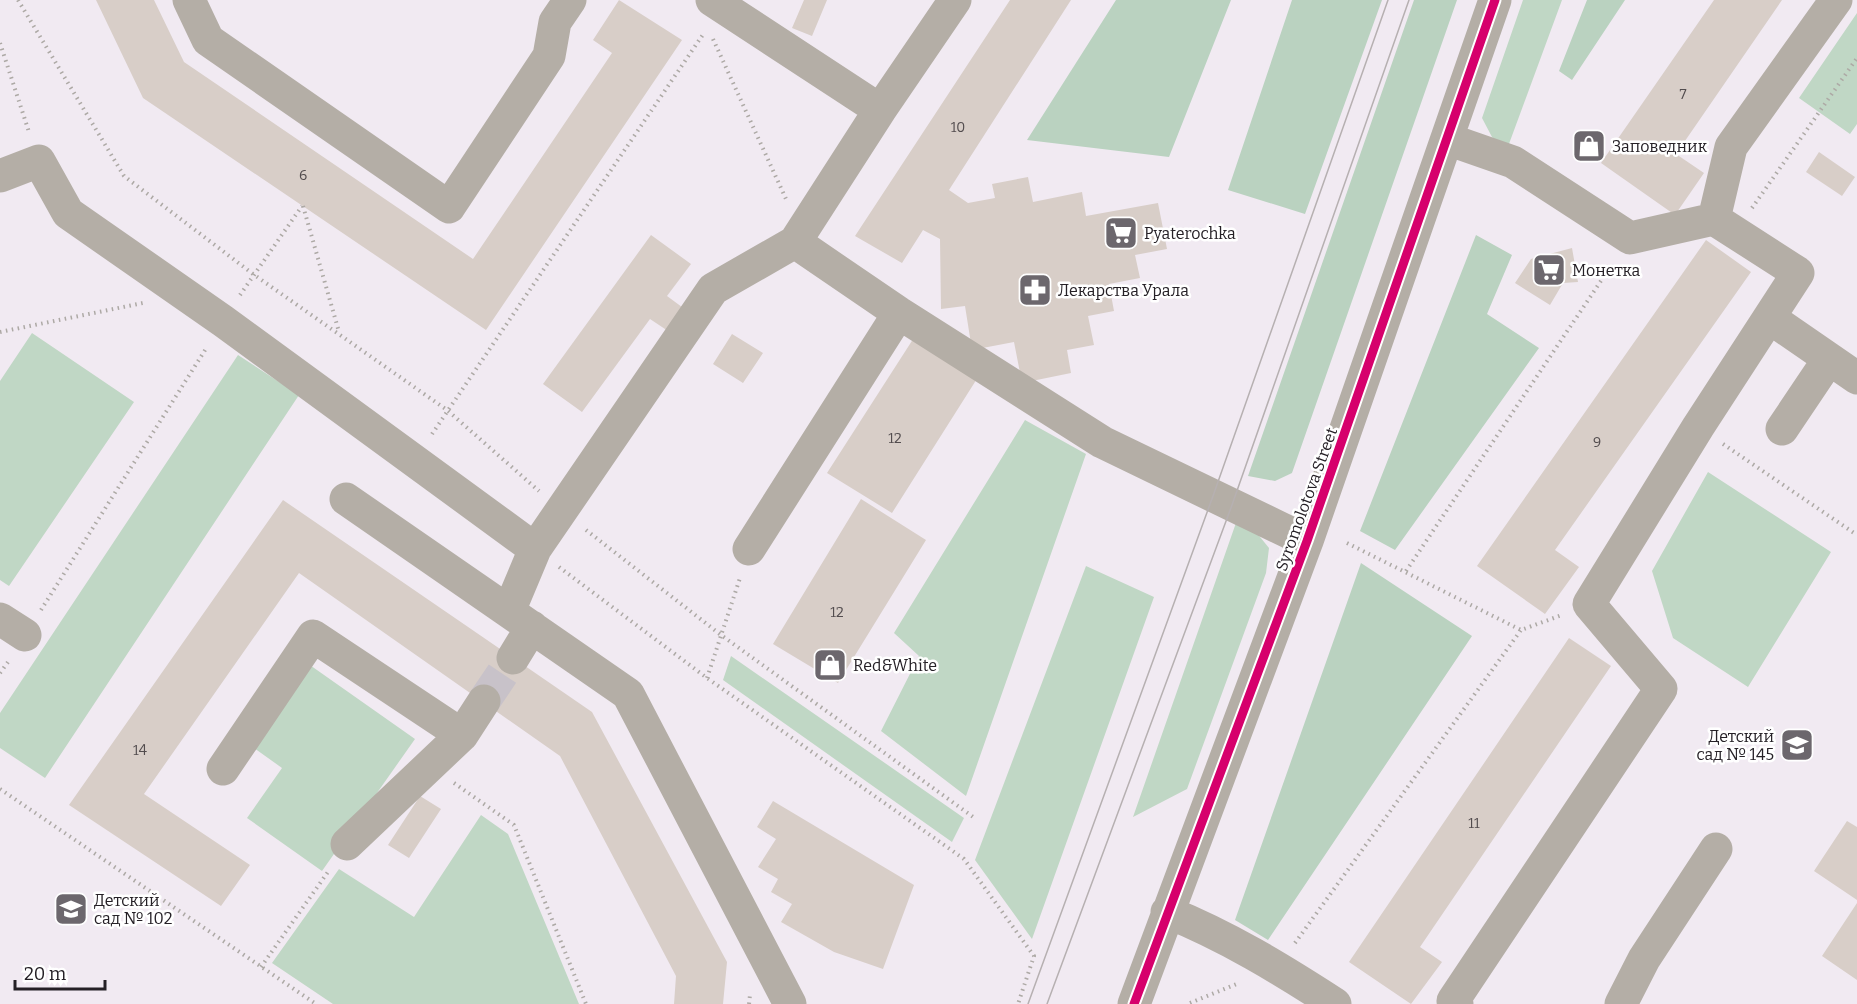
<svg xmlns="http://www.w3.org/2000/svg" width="1857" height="1004" viewBox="0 0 1857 1004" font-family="Bitter,serif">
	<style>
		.green { fill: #c0d7c5 }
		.forest { fill: #bad2c0 }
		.building { fill: #d8cec8 }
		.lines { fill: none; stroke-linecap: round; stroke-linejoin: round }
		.minor-tunnel { stroke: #c8c2c9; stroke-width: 33; stroke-dasharray: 33 16; stroke-linecap: butt }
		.path { stroke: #ada9a5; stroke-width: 4; stroke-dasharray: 1.5 4.5; stroke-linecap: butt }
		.minor { stroke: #b4aea6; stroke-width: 33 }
		.tram { stroke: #b6b0b1; stroke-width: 1.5 }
		.cycleway-casing { stroke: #fff; stroke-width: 13 }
		.cycleway { stroke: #d6006c; stroke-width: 9 }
		.labels { text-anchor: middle; stroke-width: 5; stroke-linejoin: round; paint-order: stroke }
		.number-label { font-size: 14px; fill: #524c4e }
		.poi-label { font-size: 16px; fill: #252026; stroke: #fff; text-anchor: start }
		.street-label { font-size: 16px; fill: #252026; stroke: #fff }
	</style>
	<rect width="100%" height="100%" fill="#f1eaf2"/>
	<!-- green -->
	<path class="green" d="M1523 0H1562L1506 152 1492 137 1482 118Z
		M1857 13V124L1850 134 1799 98Z
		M32 333 134 402 9 586 0 580V381Z
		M238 355 299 395 45 778 0 748V713Z
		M1025 420 1086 454 966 796 881 731 919 656 894 633Z
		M1708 472 1831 552 1748 687 1673 638 1652 571Z
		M1237 520 1256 532 1269 548 1266 573 1187 789 1133 817Z
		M1086 566 1154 597 1032 939 975 860Z
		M731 656 964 818 952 842 723 680Z
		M307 663 415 739 322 871 247 818 282 768 250 745Z
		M481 815 508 834 579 1004H333L272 963 339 869 414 917Z"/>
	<!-- forest -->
	<path class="forest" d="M1116 0H1231L1169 157 1027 140Z
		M1292 0H1382L1305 214 1228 190Z
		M1414 0H1457L1292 473 1275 481 1248 476Z
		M1587 0H1625L1572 80 1559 71Z
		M1476 235 1512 255 1487 314 1539 348 1395 550 1360 531Z
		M1361 563 1472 636 1268 940 1235 920Z"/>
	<!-- building -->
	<path class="building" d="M96 0H154L184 62 473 259 612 53 593 40 619 0 682 40 486 330 143 98Z
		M804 0H827L812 36 792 28Z
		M1010 0H1071L949 190 968 203 995 198 992 184 1028 177 1033 202 1082 192 1086 216 1158 203 1167 249 1135 255 1140 278 1109 284 1114 311 1088 316 1094 345 1067 350 1071 373 1022 383 1014 342 972 350 965 306 941 309 940 239 923 230 902 263 855 236Z
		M1714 0H1782L1676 154 1704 173 1675 215 1601 163Z
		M1819 152 1855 177 1842 196 1806 172Z
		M651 235 691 264 667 296 686 310 671 333 650 319 582 412 543 384Z
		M1706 240 1751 272 1555 550 1579 567 1545 614 1477 566Z
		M1572 248 1578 282 1563 283 1550 305 1515 283 1531 259Z
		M917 333 980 374 892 513 827 473Z
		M732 334 763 353 743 383 713 364Z
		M861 499 926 540 838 683 773 644Z
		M283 500 592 712 727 962 723 1004H674L676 976 560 756 299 573 144 794 250 865 221 906 69 805Z
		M1569 638 1611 666 1420 947 1442 962 1411 1004 1349 962Z
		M420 796 441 809 409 858 388 845Z
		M773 801 914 885 883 969 834 952 781 922 792 904 771 892 778 879 758 867 776 839 757 827Z
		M1847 821 1857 827V900L1814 871Z
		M1857 903V980L1822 956Z"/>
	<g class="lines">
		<!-- minor-tunnel -->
		<path class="minor-tunnel" d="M484 701 513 658"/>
		<!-- path -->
		<path class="path" d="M18 0 124 176 253 274 447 410 539 491
			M713 39 786 199
			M0 43 29 132
			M303 206 339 332
			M1752 208 1857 58
			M240 295 302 206
			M0 332 143 303
			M432 434 704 33
			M1723 444 1857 535
			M586 530 721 635 976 819
			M1347 543 1521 630 1562 615
			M559 567 707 678 964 859 1034 956 1018 1004
			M1406 571 1613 263
			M41 610 207 347
			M0 673 8 662
			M707 678 740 578
			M454 783 514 825 586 1004
			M0 789 316 1004
			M1295 943 1521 630
			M261 967 330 869
			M1190 1003 1239 983
			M749 1004 750 995"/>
		<!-- minor -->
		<path class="minor" d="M189 0 208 40 449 207 549 56 555 22 570 0
			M880 110 955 0
			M1447 139 1513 162 1630 238 1714 219 1731 147 1836 0
			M0 176 39 161 68 213 223 321 535 549
			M795 242 899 313 1102 442 1307 541
			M1770 318 1857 378
			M1782 429 1829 359
			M346 499 628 694 790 1004
			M749 549 899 313
			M509 611 535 549 713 289 795 242 880 110 712 0
			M0 619 25 635
			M513 658 532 627
			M223 769 313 636 462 735
			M347 844 462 735 484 701
			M1167 912C1227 936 1281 969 1335 1004
			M1134 1004 1307 541 1495 0
			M1457 1004 1453 1001 1661 689 1589 604 1698 427 1798 273 1714 219
			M1621 1004 1644 959 1716 849"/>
		<!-- tram -->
		<path class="tram" d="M1028 1004 1213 496 1388 0
			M1047 1004 1232 505 1409 0"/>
		<!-- cycleway casing -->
		<g class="cycleway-casing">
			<path id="cycleway" d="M1134 1004 1307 541 1495 0"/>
		</g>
		<!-- cycleway -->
		<use href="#cycleway" class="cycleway"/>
	</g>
	<!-- icons -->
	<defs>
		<g id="shop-square" transform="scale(1.725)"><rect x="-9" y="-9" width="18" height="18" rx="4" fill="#6c676d" stroke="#fff"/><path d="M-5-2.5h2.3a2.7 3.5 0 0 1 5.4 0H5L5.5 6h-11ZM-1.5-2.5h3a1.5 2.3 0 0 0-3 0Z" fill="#fff"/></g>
		<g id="supermarket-square" transform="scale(1.725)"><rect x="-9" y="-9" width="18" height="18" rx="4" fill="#6c676d" stroke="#fff"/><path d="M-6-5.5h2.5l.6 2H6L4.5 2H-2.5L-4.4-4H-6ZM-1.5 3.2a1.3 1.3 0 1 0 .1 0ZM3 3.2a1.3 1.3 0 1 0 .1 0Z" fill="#fff"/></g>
		<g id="pharmacy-square" transform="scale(1.725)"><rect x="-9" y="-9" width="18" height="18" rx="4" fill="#6c676d" stroke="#fff"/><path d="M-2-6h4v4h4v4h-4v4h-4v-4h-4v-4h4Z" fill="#fff"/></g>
		<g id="school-square" transform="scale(1.725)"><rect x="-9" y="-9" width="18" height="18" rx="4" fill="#6c676d" stroke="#fff"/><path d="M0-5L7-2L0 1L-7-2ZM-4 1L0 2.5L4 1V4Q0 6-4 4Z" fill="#fff"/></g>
	</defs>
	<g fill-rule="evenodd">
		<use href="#shop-square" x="1589" y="146"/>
		<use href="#supermarket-square" x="1121" y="233"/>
		<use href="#supermarket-square" x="1549" y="270"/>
		<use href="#pharmacy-square" x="1035" y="290"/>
		<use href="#shop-square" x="830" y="665"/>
		<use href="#school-square" x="1797" y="745"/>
		<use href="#school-square" x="71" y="909"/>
	</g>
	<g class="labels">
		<!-- number labels -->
		<g class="number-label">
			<text x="1683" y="99">7</text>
			<text x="958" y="132">10</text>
			<text x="303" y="180">6</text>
			<text x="895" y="443">12</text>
			<text x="1597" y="447">9</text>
			<text x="837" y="617">12</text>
			<text x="140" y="755">14</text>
			<text x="1474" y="828">11</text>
		</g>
		<!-- poi labels -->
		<g class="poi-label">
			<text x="1612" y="152">Заповедник</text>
			<text x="1144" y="239">Pyaterochka</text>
			<text x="1572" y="276">Монетка</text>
			<text x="1058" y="296">Лекарства Урала</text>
			<text x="853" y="671">Red&amp;White</text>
			<text x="1774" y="742" text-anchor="end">Детский<tspan x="1774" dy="18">сад № 145</tspan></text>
			<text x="94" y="906">Детский<tspan x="94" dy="18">сад № 102</tspan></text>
		</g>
		<!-- street labels -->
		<g class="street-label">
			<text transform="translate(1306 499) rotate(-70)" y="6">Syromolotova Street</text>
		</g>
	</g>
	<!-- scale -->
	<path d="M15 980v9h90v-9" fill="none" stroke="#252026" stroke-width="3"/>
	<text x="24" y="980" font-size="18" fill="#252026" stroke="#ffffff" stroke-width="4.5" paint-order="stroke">20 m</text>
</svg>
